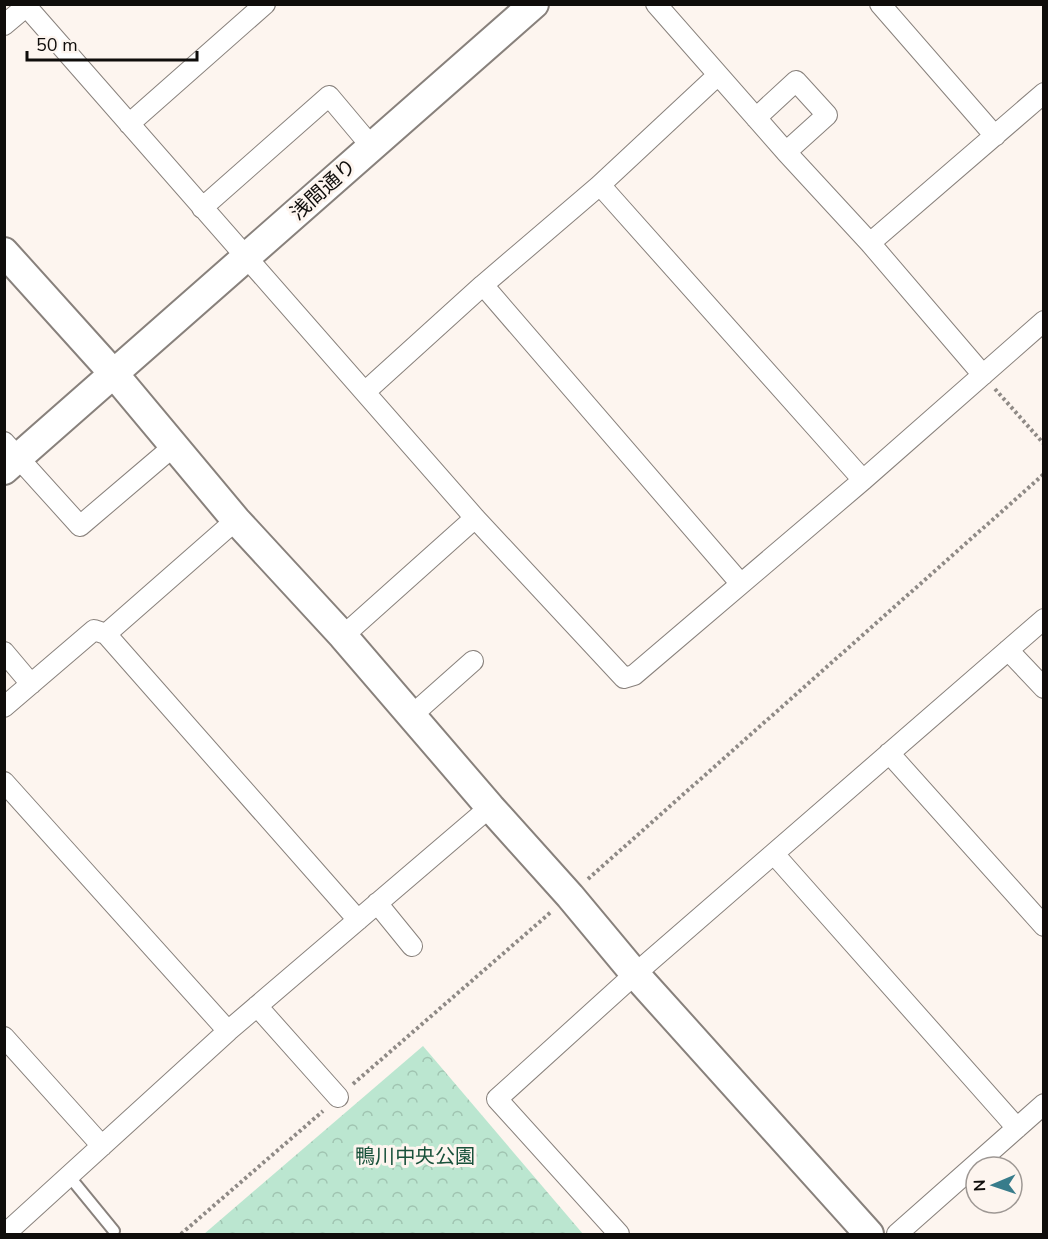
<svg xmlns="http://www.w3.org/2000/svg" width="1048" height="1239" viewBox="0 0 1048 1239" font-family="'Nunito Sans','Noto Sans JP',sans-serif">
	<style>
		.park { fill: url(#park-crowns) }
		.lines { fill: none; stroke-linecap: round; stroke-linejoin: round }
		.lane-casing { stroke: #88817c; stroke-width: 14 }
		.street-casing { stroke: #88817c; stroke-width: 22 }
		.secondary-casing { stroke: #88817c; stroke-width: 32 }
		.path { stroke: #8f8a86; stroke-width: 4; stroke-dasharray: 3 3; stroke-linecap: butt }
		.lane { stroke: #fff; stroke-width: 10 }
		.street { stroke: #fff; stroke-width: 20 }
		.secondary { stroke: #fff; stroke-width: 28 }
		.labels { text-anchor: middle; stroke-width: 6; stroke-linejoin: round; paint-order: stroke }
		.street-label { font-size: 20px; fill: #0f0d0b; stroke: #fdf5ef }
		.park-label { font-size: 20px; fill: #18513a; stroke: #fdf5ef }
	</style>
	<defs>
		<pattern id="park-crowns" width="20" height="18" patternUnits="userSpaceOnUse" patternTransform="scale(1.5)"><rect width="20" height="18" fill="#bbe6d0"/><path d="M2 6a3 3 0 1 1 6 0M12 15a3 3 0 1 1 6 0" fill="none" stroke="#a0c4b1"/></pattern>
	</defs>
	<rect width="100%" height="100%" fill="#fdf5ef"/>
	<!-- park -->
	<path class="park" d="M423 1046 583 1234H204Z"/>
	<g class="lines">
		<!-- lane casing -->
		<g class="lane-casing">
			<path id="lane" d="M69 1176 114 1231"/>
		</g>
		<!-- street casing -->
		<g class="street-casing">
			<path id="street" d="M656 4 786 152 870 243 983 375
				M880 4 995 136
				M27 7 475 518 624 678 634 675 863 480 1044 321
				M4 25 29 4
				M756 118 796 81 827 115 786 152
				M129 124 265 4
				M600 185 863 480
				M202 208 329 96 371 146
				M870 243 1044 93
				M483 285 741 584
				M366 391 483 285 600 185 718 75
				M4 442 80 526 174 446
				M106 634 236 520
				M343 636 475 518
				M1008 650 1044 688
				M4 652 31 684
				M4 707 94 630 106 634 358 920
				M411 716 473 661
				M889 753 1044 926
				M4 782 228 1031
				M774 854 1017 1128
				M377 903 412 946
				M257 1006 338 1097
				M4 1037 102 1146
				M5 1234 228 1031 490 807
				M619 1234 497 1099 635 974 1044 619
				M897 1234 1044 1104"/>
		</g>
		<!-- secondary casing -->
		<g class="secondary-casing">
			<path id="secondary" d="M4 252 114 374 236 520 343 636 490 807 570 896 635 974 869 1234
				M4 470 534 4"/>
		</g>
		<!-- path -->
		<path class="path" d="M995 389 1044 444
			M588 879 1044 474
			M353 1084 551 912
			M181 1234 323 1111"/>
		<!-- lane -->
		<use href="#lane" class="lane"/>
		<!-- street -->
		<use href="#street" class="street"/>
		<!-- secondary -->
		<use href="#secondary" class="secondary"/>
	</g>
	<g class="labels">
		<!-- street labels -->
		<g class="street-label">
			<text transform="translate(323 189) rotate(-42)" y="7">浅間通り</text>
		</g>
		<!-- park labels -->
		<g class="park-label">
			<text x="415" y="1163">鴨川中央公園</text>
		</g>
	</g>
	<!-- border -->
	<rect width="1048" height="1239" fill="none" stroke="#0f0d0b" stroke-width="12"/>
	<!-- north arrow -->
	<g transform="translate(994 1185) rotate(268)"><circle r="28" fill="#fdf5ef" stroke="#9e9894" stroke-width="1.5"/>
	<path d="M0-4.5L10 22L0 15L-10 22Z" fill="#387c8b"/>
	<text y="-9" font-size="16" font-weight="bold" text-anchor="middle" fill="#0f0d0b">N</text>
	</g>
	<!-- scale -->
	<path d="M27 51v9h170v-9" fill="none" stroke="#0f0d0b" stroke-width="3"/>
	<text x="36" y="51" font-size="18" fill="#0f0d0b" stroke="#fdf5ef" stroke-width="4.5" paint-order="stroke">50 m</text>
</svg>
